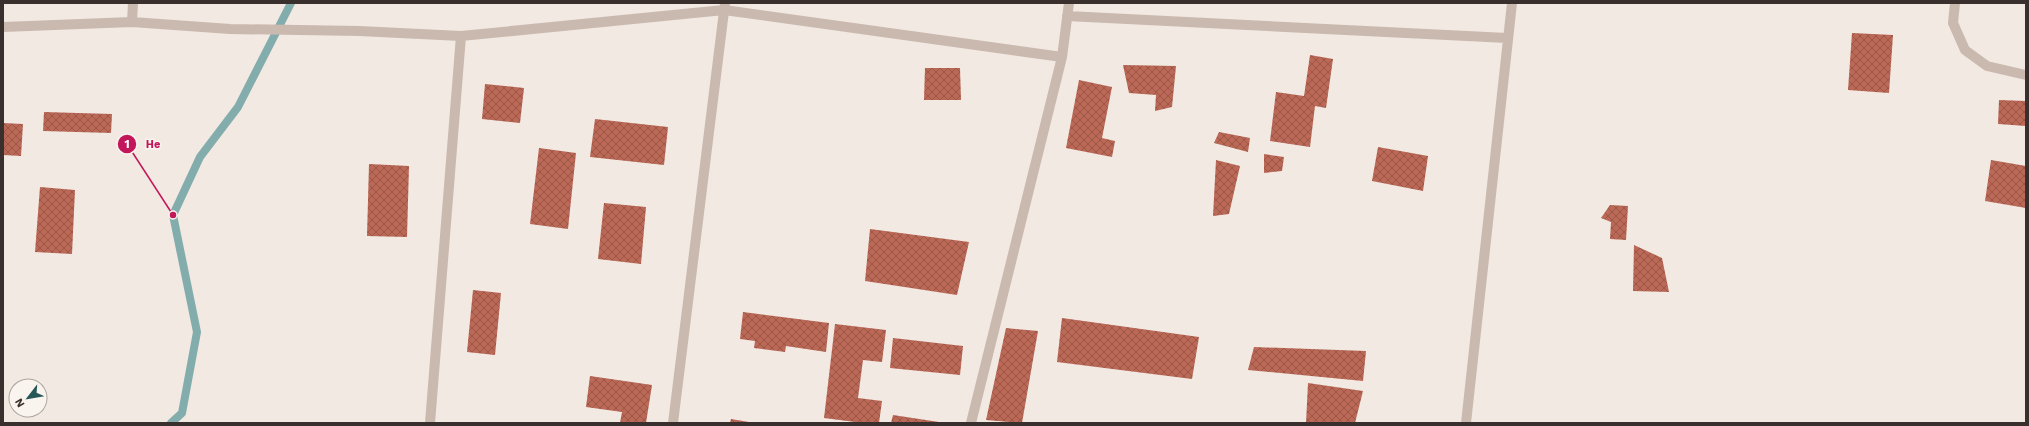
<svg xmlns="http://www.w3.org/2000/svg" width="2029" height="426" viewBox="0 0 2029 426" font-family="'Work Sans',sans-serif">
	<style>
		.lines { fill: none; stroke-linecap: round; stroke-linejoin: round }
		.stream { stroke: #83adac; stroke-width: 8 }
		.building { fill: url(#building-cross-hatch) }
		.minor { stroke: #cab9af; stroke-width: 10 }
		.leader { fill: none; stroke: #c2185b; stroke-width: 1.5 }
		.callout-dot { fill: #c2185b; stroke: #faf4ef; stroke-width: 1.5 }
		.mark-label { font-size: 12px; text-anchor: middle; font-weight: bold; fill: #fff }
		.callout-label { font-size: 11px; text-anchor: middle; font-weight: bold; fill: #c2185b; stroke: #faf4ef; stroke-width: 3; stroke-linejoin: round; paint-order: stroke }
	</style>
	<defs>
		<pattern id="building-cross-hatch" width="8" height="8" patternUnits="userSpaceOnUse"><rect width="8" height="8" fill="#bc6856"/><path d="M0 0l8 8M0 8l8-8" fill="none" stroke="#9a5647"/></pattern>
	</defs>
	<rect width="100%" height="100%" fill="#f2e9e2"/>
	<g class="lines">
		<!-- stream -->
		<path class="stream" d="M171 423 182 413 197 332 173 215 200 157 238 107 291 3"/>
	</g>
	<!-- building -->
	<path class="building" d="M1852 33 1893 35 1889 93 1848 90Z
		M1310 55 1333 59 1326 108 1315 106 1310 147 1270 141 1276 92 1304 96Z
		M1123 65 1176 66 1172 107 1155 111 1156 95 1129 93Z
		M925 68H960L961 100H924Z
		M1079 80 1112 87 1102 138 1115 141 1112 157 1066 148Z
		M485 84 524 88 520 123 482 119Z
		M1999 100 2026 101V126L1998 124Z
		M44 112 112 114 111 133 43 131Z
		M595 119 668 127 664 165 590 157Z
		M3 123 23 124 21 156 3 155Z
		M1219 132 1250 138 1248 152 1214 143Z
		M1378 147 1428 156 1423 191 1372 181Z
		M539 148 576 153 568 229 530 224Z
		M1264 154 1284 157 1282 171 1264 173Z
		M1216 160 1240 166 1229 214 1213 216Z
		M1991 160 2026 166V208L1985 201Z
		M369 164 409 166 407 237 367 236Z
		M40 187 75 190 72 254 35 252Z
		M604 203 646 207 641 264 598 259Z
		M1610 205 1628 206 1626 240 1610 239 1611 222 1601 218Z
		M870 229 969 242 957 295 865 281Z
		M1634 245 1662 258 1669 292 1633 291Z
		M473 290 501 293 495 355 467 352Z
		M743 312 829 323 826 352 786 346 785 352 754 348 755 341 740 339Z
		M1062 318 1199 337 1192 379 1057 362Z
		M835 324 886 330 882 362 863 360 858 398 882 401 879 423H863L824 418Z
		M1006 328 1038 331 1022 423 986 420Z
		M893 338 963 346 960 375 890 368Z
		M1254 347 1366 351 1363 381 1248 370Z
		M590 376 652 385 646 423H620L622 412 586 407Z
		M1308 383 1363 391 1355 423H1306Z
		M893 415 939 422V423H891Z
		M731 419 749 422V423H730Z"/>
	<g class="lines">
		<!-- minor -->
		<path class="minor" d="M1955 3 1953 23 1965 50 1987 66 2026 75
			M1067 16 1507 38
			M132 22 133 3
			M3 27 132 22 230 29 359 31 461 36 724 10 1062 57
			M430 423 461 36
			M673 423 725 3
			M971 423 1062 57 1069 3
			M1466 423 1512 3"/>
	</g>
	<!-- callouts -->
	<path class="leader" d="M173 215L127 144"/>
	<g class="callout-dot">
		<circle cx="173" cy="215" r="4"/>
		<circle cx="127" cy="144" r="10"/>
	</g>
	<g class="mark-label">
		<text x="127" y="148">1</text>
	</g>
	<g class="callout-label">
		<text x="153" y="148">He</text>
	</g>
	<!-- border -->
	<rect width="2029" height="426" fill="none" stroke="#392f2c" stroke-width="8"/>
	<!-- north arrow -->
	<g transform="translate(28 398) rotate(239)"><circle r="19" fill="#faf4ef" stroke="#ada5a1"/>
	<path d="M0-3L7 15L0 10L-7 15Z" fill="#255757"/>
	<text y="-6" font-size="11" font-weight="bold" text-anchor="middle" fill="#392f2c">N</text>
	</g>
</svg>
